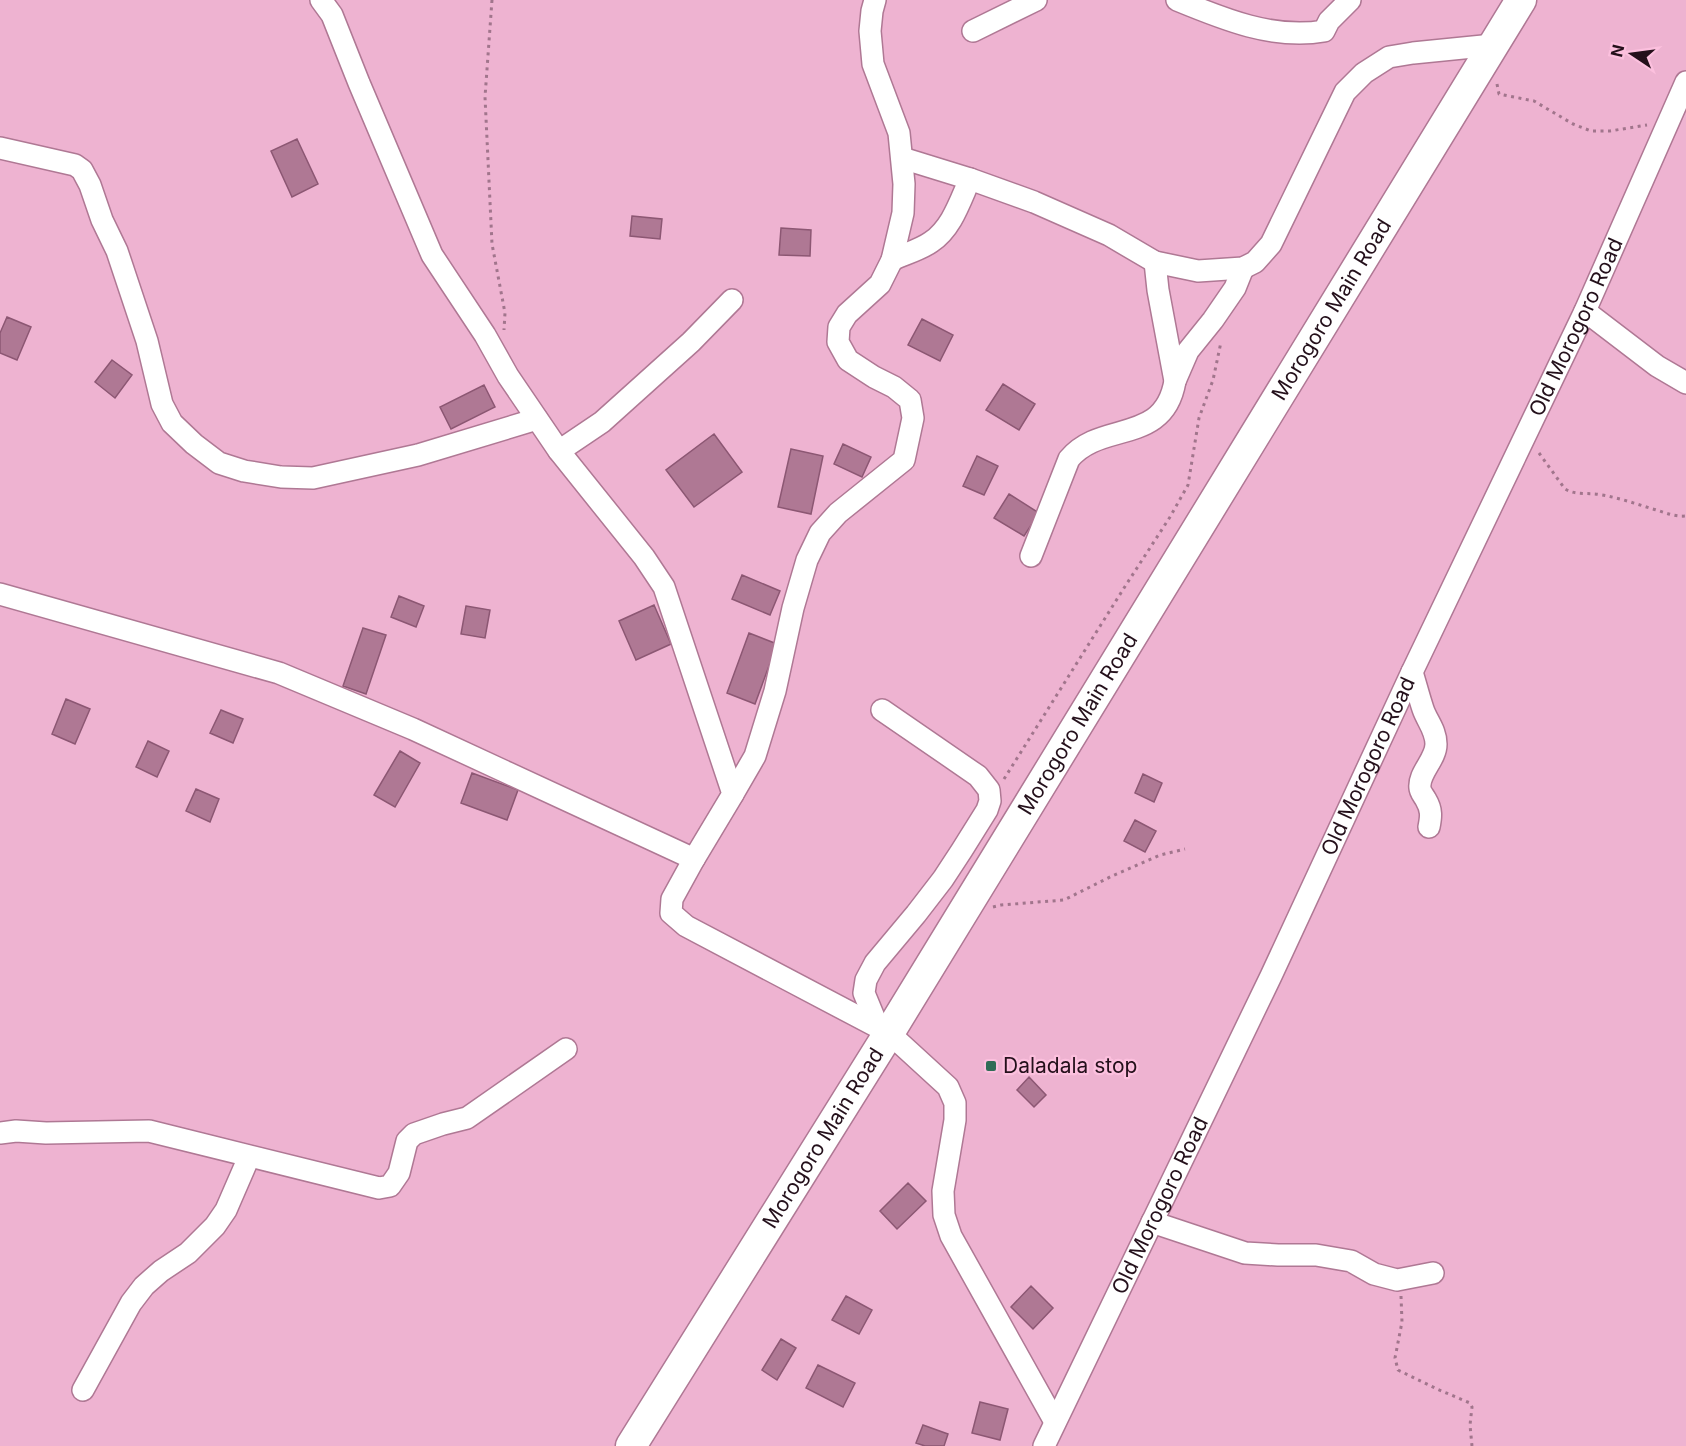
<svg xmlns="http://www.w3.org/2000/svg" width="1686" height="1446" viewBox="0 0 1686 1446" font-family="Inter,sans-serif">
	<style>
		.building { fill: #af7894; stroke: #8c5773; stroke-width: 1.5 }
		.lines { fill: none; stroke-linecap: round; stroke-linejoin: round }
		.minor-casing { stroke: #af7894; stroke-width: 24 }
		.highway-casing { stroke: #af7894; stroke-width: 33 }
		.path { stroke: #a1758c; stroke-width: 3; stroke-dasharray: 3 4.5; stroke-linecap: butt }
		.minor { stroke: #fff; stroke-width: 21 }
		.highway { stroke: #fff; stroke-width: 30 }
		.poi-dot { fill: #306c56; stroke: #fcc0de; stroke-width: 2 }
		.labels { text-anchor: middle; stroke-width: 4.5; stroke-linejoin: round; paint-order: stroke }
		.street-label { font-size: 21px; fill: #24101b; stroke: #fcc0de }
		.poi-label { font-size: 21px; fill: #24101b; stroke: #fcc0de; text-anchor: start }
	</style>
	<rect width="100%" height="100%" fill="#eeb3d1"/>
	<!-- building -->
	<path class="building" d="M297 139 318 184 292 197 271 151Z
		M632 216 662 219 660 239 630 236Z
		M781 228 811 230 810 256 779 255Z
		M7 317 31 327 17 360 0 353V333Z
		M922 319 953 335 940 361 908 345Z
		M112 360 132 375 115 398 95 382Z
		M1003 384 1035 404 1019 430 986 410Z
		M484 385 495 407 451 429 440 407Z
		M714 434 742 472 694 507 666 470Z
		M843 444 871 457 862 477 834 464Z
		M791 449 823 456 811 514 778 507Z
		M977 456 998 466 984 495 963 486Z
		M1009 494 1039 513 1024 536 994 518Z
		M742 575 780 591 770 615 732 599Z
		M399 596 424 606 416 627 391 617Z
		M654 605 671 644 636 660 619 621Z
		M466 606 490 610 485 638 461 634Z
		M363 628 386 635 366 694 343 686Z
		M749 633 777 644 755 704 727 693Z
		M66 699 90 709 75 744 52 734Z
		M221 710 243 719 233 743 210 733Z
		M148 741 169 751 157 777 136 767Z
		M400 751 420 763 395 807 374 795Z
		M472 773 518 790 507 820 461 803Z
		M1143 774 1162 783 1154 802 1135 793Z
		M196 789 219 799 210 822 186 811Z
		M1135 820 1156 831 1145 852 1124 841Z
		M1029 1077 1046 1095 1034 1107 1017 1090Z
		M908 1183 926 1201 897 1229 880 1211Z
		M1031 1286 1053 1308 1033 1329 1011 1307Z
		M846 1296 872 1310 859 1334 832 1320Z
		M781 1339 796 1348 777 1380 762 1370Z
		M818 1365 855 1383 843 1407 806 1388Z
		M980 1402 1008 1409 1000 1440 972 1433Z
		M923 1425 948 1434 944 1446H925L916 1443Z"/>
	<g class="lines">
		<!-- minor casing -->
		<g class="minor-casing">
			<g id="minor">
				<path d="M321 0 332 15 359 83 432 255 485 335 508 376 559 451 644 557 664 587 733 794 694 859 672 899 671 913 686 926 889 1033 948 1087 955 1103V1120L943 1191 944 1215 951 1236 1055 1422"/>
				<path d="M1177 0C1223 19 1274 40 1324 31L1329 21 1350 0"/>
				<path d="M973 31 1036 0"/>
				<path d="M0 148 75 165 82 170 90 185 102 220 117 251 147 341 162 404 172 423 194 444 219 463 244 471 281 477 313 478 418 455 537 419"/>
				<path d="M902 158 970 179 1034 202 1109 235 1155 262 1198 271 1243 268 1255 262 1271 244 1345 92 1364 73 1389 57 1413 53 1493 45"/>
				<path d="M892 260C904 254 920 250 931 242 952 228 960 201 970 179"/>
				<path d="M1585 311 1657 366 1686 383"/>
				<path d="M1175 381 1188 351 1213 320 1235 288 1243 268"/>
				<path d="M559 451 602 422 691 342 732 300"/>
				<path d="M1031 556 1069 459C1101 420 1164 446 1175 381L1158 290 1155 262"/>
				<path d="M0 594 279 673 413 729 694 859"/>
				<path d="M1412 672C1416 685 1419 697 1423 709 1427 721 1436 730 1436 744 1436 760 1418 773 1420 788 1420 792 1424 796 1426 800 1432 810 1431 817 1429 827"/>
				<path d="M733 794 755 756 775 691 793 608 807 560 820 533 838 513 904 460 913 418 910 400 894 387 874 377 848 360 838 342 839 327 847 314 880 284 892 260 903 213 904 184 899 133 873 64 870 31 872 11 875 0"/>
				<path d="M878 1027 864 993 866 980 875 963 916 914 943 879 962 850 987 810 990 801 989 790 978 776 882 710"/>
				<path d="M0 1133 16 1131 46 1133 149 1131 379 1188 390 1186 399 1173 407 1141 414 1134 443 1124 467 1118 566 1049"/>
				<path d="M1152 1222 1245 1253 1278 1255H1316L1351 1261 1374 1274 1397 1280 1433 1273"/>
				<path d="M83 1390 131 1303 144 1286 161 1271 188 1253 215 1226 226 1210 249 1157"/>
				<path id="s1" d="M1044 1446 1271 976 1412 672 1585 311 1686 82"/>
			</g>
		</g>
		<!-- highway casing -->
		<g class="highway-casing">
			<g id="highway">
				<path id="s2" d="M631 1446 889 1033 1521 0"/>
			</g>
		</g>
		<!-- path -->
		<path class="path" d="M492 0 485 97 492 244 505 313 504 330
			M1497 84 1499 94 1534 101 1573 124 1591 131H1610L1647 125
			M1539 453 1565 489C1577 496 1589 492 1602 495 1620 498 1636 504 1653 509 1664 512 1674 517 1686 516
			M1004 779 1124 588 1170 517 1188 485 1199 418 1213 380 1221 342
			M993 907 1001 905 1064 900 1112 876 1160 855 1185 849
			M1401 1296 1402 1322 1395 1358 1398 1370 1437 1389 1470 1403 1472 1407 1470 1425 1472 1446"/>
		<!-- minor -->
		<use href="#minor" class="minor"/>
		<!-- highway -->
		<use href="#highway" class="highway"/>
	</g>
	<!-- markers -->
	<rect class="poi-dot" x="985" y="1060" width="12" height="12" rx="3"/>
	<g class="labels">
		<!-- street labels -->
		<g class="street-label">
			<text dy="7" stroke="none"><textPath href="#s2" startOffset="1335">Morogoro Main Road</textPath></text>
			<text dy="7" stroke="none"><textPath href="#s1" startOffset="1239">Old Morogoro Road</textPath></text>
			<text dy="7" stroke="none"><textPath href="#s2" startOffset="849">Morogoro Main Road</textPath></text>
			<text dy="7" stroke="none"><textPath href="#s1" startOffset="753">Old Morogoro Road</textPath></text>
			<text dy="7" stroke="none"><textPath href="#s2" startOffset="363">Morogoro Main Road</textPath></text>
			<text dy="7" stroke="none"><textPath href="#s1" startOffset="267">Old Morogoro Road</textPath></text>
		</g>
		<!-- poi labels -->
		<g class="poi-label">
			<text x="1003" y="1073">Daladala stop</text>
		</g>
	</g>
	<!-- north arrow -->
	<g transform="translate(1632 54) rotate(283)" stroke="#fcc0de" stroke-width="4.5" paint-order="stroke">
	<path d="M0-4.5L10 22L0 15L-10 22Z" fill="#24101b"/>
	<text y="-9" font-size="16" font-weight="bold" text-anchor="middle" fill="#24101b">N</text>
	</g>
</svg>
